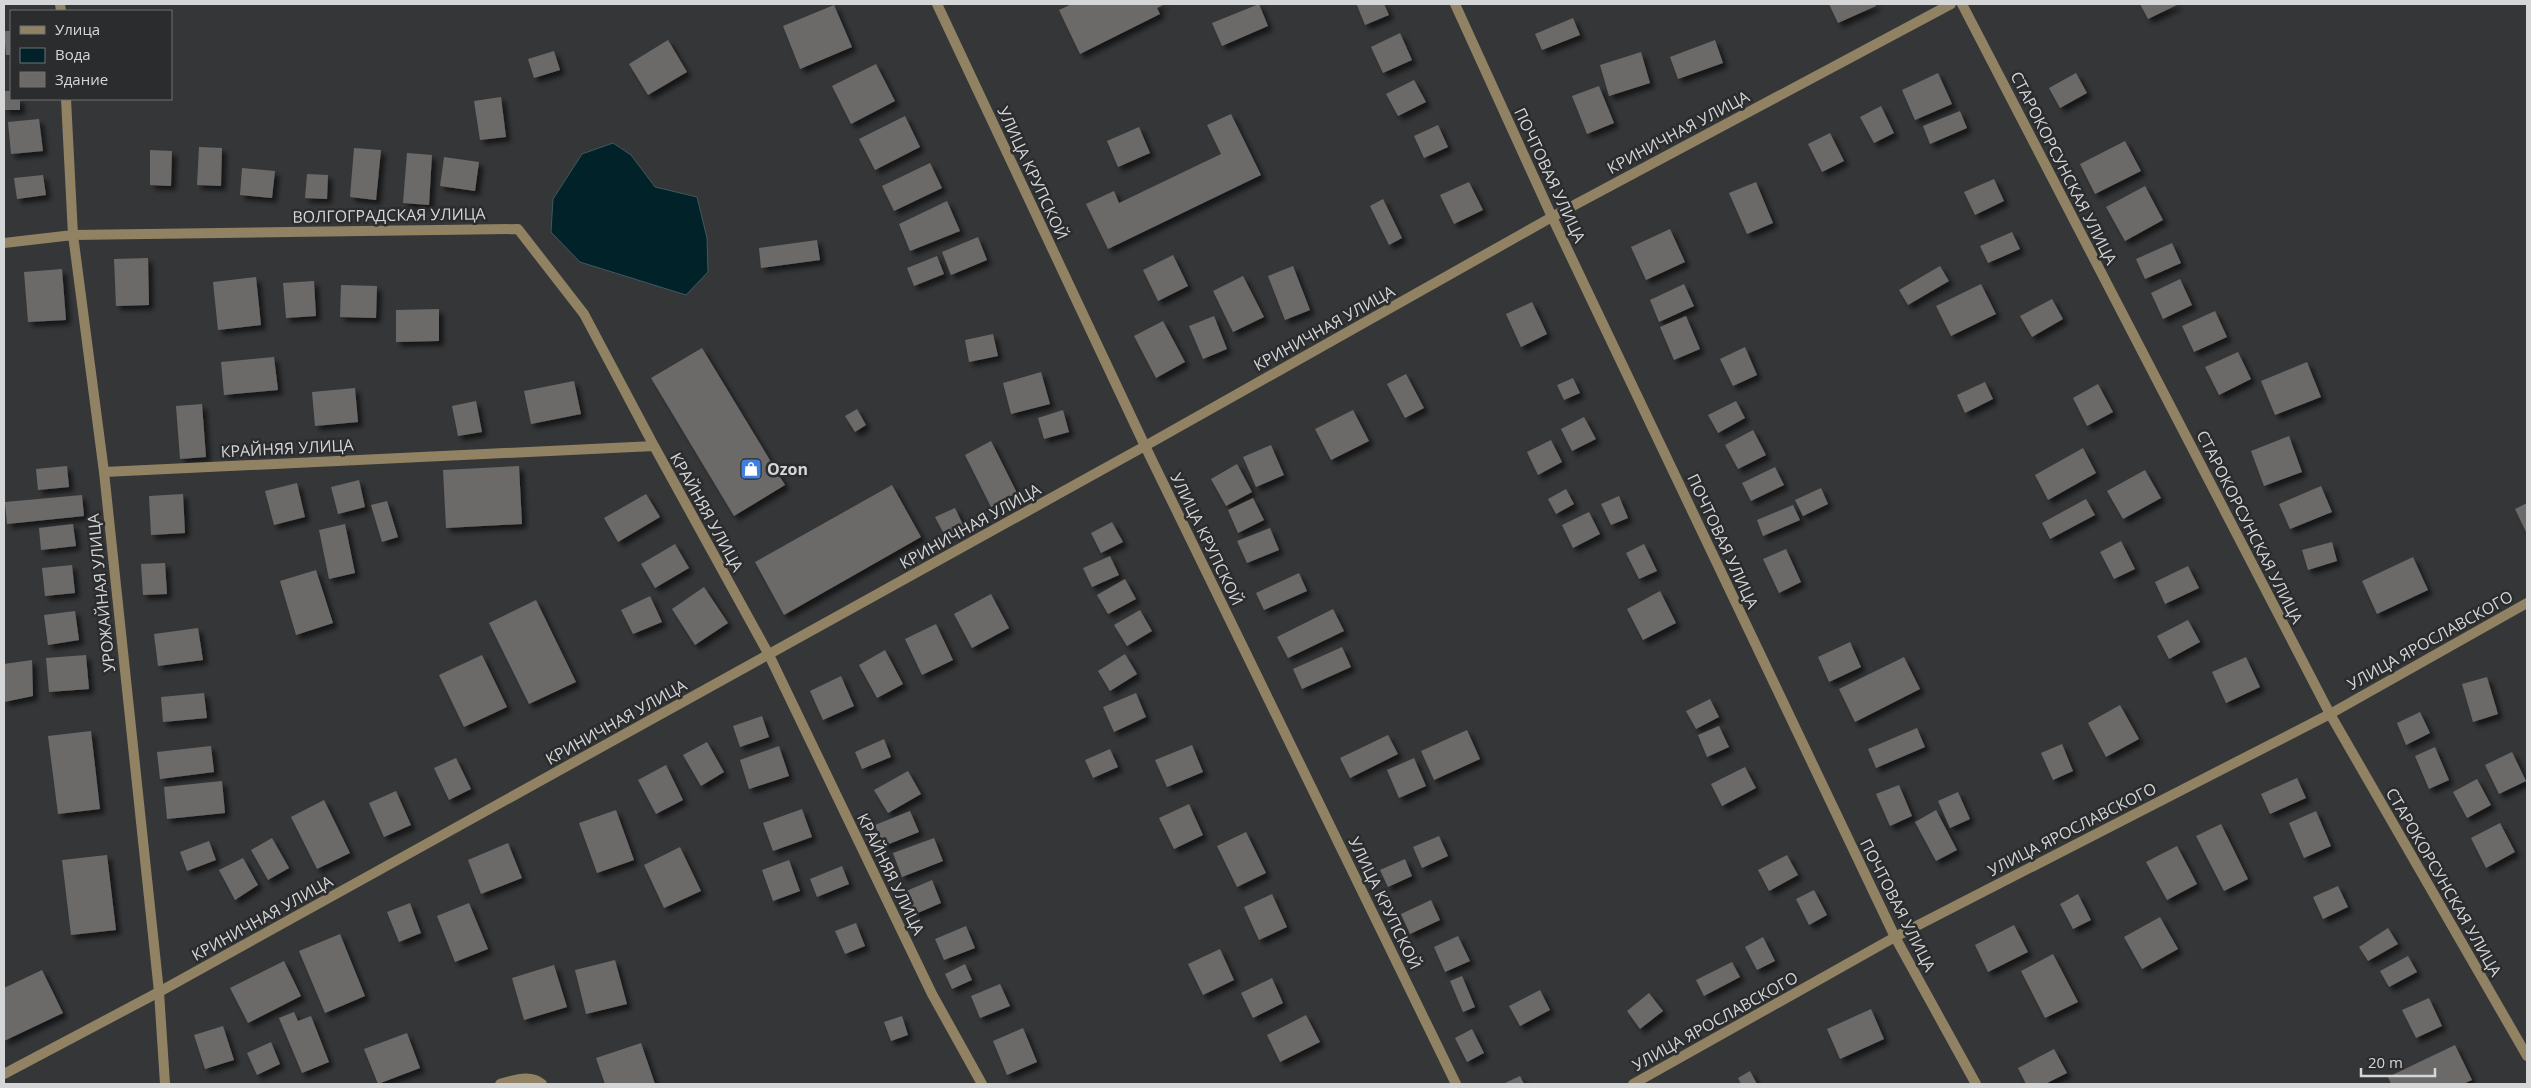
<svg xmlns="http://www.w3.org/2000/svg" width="2531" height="1088" viewBox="0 0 2531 1088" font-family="'Open Sans',sans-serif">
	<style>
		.water { fill: #002228; stroke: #40585c }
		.building { fill: #6c6a68; filter: url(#shadow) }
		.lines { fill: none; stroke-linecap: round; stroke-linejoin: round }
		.minor { stroke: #918263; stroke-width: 10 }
		.tertiary { stroke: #918263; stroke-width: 10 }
		.labels { text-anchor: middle; stroke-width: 5; stroke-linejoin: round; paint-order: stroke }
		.street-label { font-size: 16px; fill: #d5d6d7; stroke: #2b2c2e }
		.poi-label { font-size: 16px; font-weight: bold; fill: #d5d6d7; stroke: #2b2c2e; text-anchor: start }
	</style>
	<defs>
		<filter id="shadow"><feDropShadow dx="4.5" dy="4.5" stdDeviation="2.5" flood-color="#0009"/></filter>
	</defs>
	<rect width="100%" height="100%" fill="#353638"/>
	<!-- water -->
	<path class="water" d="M613 143 631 155 655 187 697 197 707 238 708 272 686 295 580 262 551 232 553 199 582 154Z"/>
	<!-- building -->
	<path class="building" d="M1072 4H1165L1157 8 1160 14 1080 54 1059 10Z
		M1259 4 1268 26 1222 46 1212 23Z
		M1359 4H1384L1389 15 1365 25 1357 5Z
		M1829 4H1875L1876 6 1838 23Z
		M2140 4H2179L2148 19Z
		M834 5 852 47 800 69 783 26Z
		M1573 18 1580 35 1542 50 1535 34Z
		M4 31H11V55H6Z
		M1400 33 1412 60 1383 73 1371 47Z
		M668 40 687 72 648 95 629 64Z
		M1715 40 1723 63 1678 79 1670 57Z
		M554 51 560 70 534 78 528 59Z
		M1641 52 1650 83 1609 96 1600 65Z
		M876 64 895 101 851 124 832 86Z
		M1938 73 1952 104 1915 120 1902 90Z
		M2076 73 2087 93 2060 108 2049 88Z
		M1414 80 1426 102 1398 116 1386 94Z
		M1599 86 1614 123 1587 134 1572 96Z
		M4 91H11V99H20V110H4Z
		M501 97 506 137 480 140 474 101Z
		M1881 106 1894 133 1874 143 1860 117Z
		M1960 111 1967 128 1930 144 1923 126Z
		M1231 114 1261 175 1108 249 1086 204 1114 191 1119 203 1221 154 1207 125Z
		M905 116 920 147 875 170 859 139Z
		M39 119 43 151 11 154 8 122Z
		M1438 125 1448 147 1424 158 1414 136Z
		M1139 127 1150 153 1118 167 1107 141Z
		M1830 133 1844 161 1822 172 1808 144Z
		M2125 141 2141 171 2095 194 2080 164Z
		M199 147 222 148 221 186 197 185Z
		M354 148 381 150 376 200 350 197Z
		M150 150 172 151 171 186 150 185Z
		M407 153 432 155 429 205 403 203Z
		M444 157 479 162 475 191 440 186Z
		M930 163 942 188 894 211 882 186Z
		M242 168 275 171 272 198 240 195Z
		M307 174 328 175 327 199 305 198Z
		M43 175 46 195 17 199 14 178Z
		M1994 179 2004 201 1975 215 1964 192Z
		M1469 182 1483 210 1454 224 1440 195Z
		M1756 182 1773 223 1747 234 1729 193Z
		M2145 186 2163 220 2125 241 2106 207Z
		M1383 199 1402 238 1389 245 1370 206Z
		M947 201 960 231 910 251 899 224Z
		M1670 229 1685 262 1646 280 1631 247Z
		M2012 232 2020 249 1988 263 1980 246Z
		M978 237 987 260 951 275 942 252Z
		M817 240 820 260 761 268 759 248Z
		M2172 243 2181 263 2145 279 2136 259Z
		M1173 255 1188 286 1158 301 1143 270Z
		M937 256 944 274 914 286 907 268Z
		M148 258 149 305 116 306 114 259Z
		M1293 266 1310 310 1285 320 1268 276Z
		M1940 266 1949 281 1908 305 1899 290Z
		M62 269 66 320 28 322 24 272Z
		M1243 276 1264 317 1233 332 1213 291Z
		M256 277 261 325 218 330 213 282Z
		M2180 279 2192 305 2163 319 2151 293Z
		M314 281 316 316 286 318 283 283Z
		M1684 284 1694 306 1659 322 1650 300Z
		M1981 284 1996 314 1951 336 1936 306Z
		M341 285 377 286 376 318 340 317Z
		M2052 299 2063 319 2032 337 2020 316Z
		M1532 302 1547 334 1521 347 1506 314Z
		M439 309V341L396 342V310Z
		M2215 311 2227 337 2194 352 2182 326Z
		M1214 316 1227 349 1203 359 1189 326Z
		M1686 316 1700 349 1674 360 1660 327Z
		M1163 321 1185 362 1156 378 1134 336Z
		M993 334 998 356 969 362 965 340Z
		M1745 347 1757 375 1733 386 1720 359Z
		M702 348 785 485 734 516 651 378Z
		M2238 352 2251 379 2219 395 2205 367Z
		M274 357 278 390 224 395 221 362Z
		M2307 362 2321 397 2275 415 2261 381Z
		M1041 372 1050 404 1011 414 1003 383Z
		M1406 374 1424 408 1405 418 1387 384Z
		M1573 378 1580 393 1564 400 1557 385Z
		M574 381 581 414 531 424 524 391Z
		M1985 382 1993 399 1965 413 1957 395Z
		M2098 384 2113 412 2087 426 2073 398Z
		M355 388 358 422 315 426 312 392Z
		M476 401 482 432 458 436 452 406Z
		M1736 401 1745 418 1718 433 1708 415Z
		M202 404 206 457 180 459 176 406Z
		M857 409 866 425 855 432 845 416Z
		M1063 410 1069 432 1044 439 1038 418Z
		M1353 410 1369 441 1331 460 1315 429Z
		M1584 417 1596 439 1572 451 1561 429Z
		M1753 430 1766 455 1738 469 1725 445Z
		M2289 436 2302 472 2264 486 2251 451Z
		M1551 440 1562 462 1538 475 1527 452Z
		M991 441 1017 493 991 507 965 455Z
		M1271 445 1284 475 1256 487 1243 457Z
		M2083 448 2096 473 2048 500 2035 475Z
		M1237 464 1252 492 1226 506 1211 479Z
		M67 466 69 487 38 490 36 469Z
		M519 466 522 524 446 528 443 470Z
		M1775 467 1784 485 1751 501 1742 483Z
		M2145 470 2161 498 2123 519 2107 491Z
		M359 480 365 507 338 514 331 487Z
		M297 483 305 517 274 525 265 491Z
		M892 485 921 537 784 615 755 562Z
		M2321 486 2332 512 2290 529 2279 504Z
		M1821 488 1828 504 1803 516 1795 500Z
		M1566 489 1574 504 1556 514 1548 499Z
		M183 494 185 533 151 535 149 496Z
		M646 494 660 517 618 542 604 518Z
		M82 495 84 516 7 524 5 502Z
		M1619 496 1628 518 1611 525 1601 504Z
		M1253 498 1264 520 1238 533 1228 510Z
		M2086 499 2095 515 2050 539 2042 523Z
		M387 501 398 537 382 542 371 505Z
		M2527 503V534L2515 509Z
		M1793 505 1800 520 1763 536 1757 520Z
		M955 508 964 527 945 536 935 517Z
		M1589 512 1600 534 1573 548 1562 525Z
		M1112 522 1123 542 1101 553 1091 533Z
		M73 524 76 546 41 550 39 528Z
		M345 524 355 573 329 579 319 530Z
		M1270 528 1279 550 1247 563 1237 541Z
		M2121 541 2135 569 2114 579 2100 552Z
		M2332 542 2337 561 2308 570 2302 550Z
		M675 544 689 568 655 588 641 564Z
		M1644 544 1657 571 1639 579 1626 553Z
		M1786 549 1801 582 1779 593 1763 559Z
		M1110 556 1119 575 1092 587 1083 568Z
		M2413 557 2428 590 2377 614 2362 581Z
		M165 563 167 594 143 595 141 564Z
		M72 565 75 593 45 596 42 568Z
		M2188 566 2199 588 2165 604 2155 582Z
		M316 570 333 623 296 635 280 581Z
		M1299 573 1307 591 1264 610 1256 593Z
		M1125 579 1136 599 1108 614 1097 595Z
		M704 587 728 623 695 645 672 609Z
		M1660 591 1676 623 1643 640 1627 609Z
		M991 594 1009 628 972 648 954 614Z
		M650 596 662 622 633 634 621 610Z
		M536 600 576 682 529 704 489 623Z
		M1333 609 1344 631 1288 658 1277 637Z
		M1140 610 1152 631 1127 646 1114 625Z
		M75 611 79 640 48 645 44 615Z
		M2188 620 2200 642 2169 659 2157 636Z
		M936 624 953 660 922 675 905 639Z
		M198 628 203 660 158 666 154 634Z
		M1850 642 1861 667 1829 682 1818 657Z
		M1342 647 1351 667 1302 689 1293 669Z
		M885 650 903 684 877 698 859 665Z
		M1125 654 1137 674 1110 691 1098 671Z
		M86 655 89 689 49 692 46 658Z
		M482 655 507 707 464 727 439 675Z
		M1904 657 1920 689 1855 722 1839 689Z
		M2246 657 2260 687 2226 703 2212 672Z
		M32 660 33 696 4 702V664Z
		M841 676 854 706 823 720 810 691Z
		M2487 677 2498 714 2473 722 2462 684Z
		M204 693 207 718 163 722 161 697Z
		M1136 693 1146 717 1114 732 1103 707Z
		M1710 699 1719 717 1696 729 1686 711Z
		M2120 705 2139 739 2106 757 2088 723Z
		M2420 712 2430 733 2406 745 2397 723Z
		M762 716 769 737 740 747 733 726Z
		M1719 726 1729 747 1707 757 1698 735Z
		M1917 728 1925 747 1876 768 1868 749Z
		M1467 730 1480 759 1434 780 1421 751Z
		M91 731 100 809 58 814 48 736Z
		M1388 735 1398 754 1350 778 1340 758Z
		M884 739 891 757 862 769 855 752Z
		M707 742 724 772 701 786 683 755Z
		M2062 744 2073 771 2053 780 2041 753Z
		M1192 745 1203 772 1167 787 1155 760Z
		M211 746 214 772 160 779 157 752Z
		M779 746 789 776 749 789 740 760Z
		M2435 747 2449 780 2429 789 2415 756Z
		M1110 749 1118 767 1093 778 1085 760Z
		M2512 752 2526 781 2499 794 2485 765Z
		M456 758 471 789 449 800 434 768Z
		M1414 758 1426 786 1399 798 1387 770Z
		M666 765 683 800 656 814 638 780Z
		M1745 767 1756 788 1722 806 1711 784Z
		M908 771 921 794 888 813 874 790Z
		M2297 778 2306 798 2270 814 2261 794Z
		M2477 779 2491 805 2467 818 2453 792Z
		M222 781 225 813 167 819 164 787Z
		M1899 785 1912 816 1890 826 1876 794Z
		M396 791 411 825 384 837 369 803Z
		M1958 792 1970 819 1950 828 1938 801Z
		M324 800 350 853 317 869 291 817Z
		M1189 804 1203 835 1174 849 1159 818Z
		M802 809 812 837 773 851 763 823Z
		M616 810 634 860 597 873 579 823Z
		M1936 810 1957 850 1936 861 1915 822Z
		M910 811 919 832 884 846 875 825Z
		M2316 811 2331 846 2304 858 2289 823Z
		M2500 823 2515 852 2486 868 2471 838Z
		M2221 824 2248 879 2224 891 2196 836Z
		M1246 832 1266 873 1237 887 1217 846Z
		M1439 836 1448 856 1422 868 1413 847Z
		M272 838 289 868 268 880 251 850Z
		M934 838 943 861 902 877 893 853Z
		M209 841 216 860 187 871 180 852Z
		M508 843 522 878 481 894 468 860Z
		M2177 846 2197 884 2167 900 2146 862Z
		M680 847 701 891 664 908 644 865Z
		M107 855 116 930 71 935 62 860Z
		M1787 855 1798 875 1769 891 1758 870Z
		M243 858 258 885 235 900 219 870Z
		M1405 859 1412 876 1388 887 1380 870Z
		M789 860 800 891 773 901 762 870Z
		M842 866 849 884 817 897 810 879Z
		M932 880 941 903 913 915 904 892Z
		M2338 886 2348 907 2323 919 2313 897Z
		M1814 890 1827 915 1809 925 1796 899Z
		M1272 894 1287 927 1259 940 1244 907Z
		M2078 894 2091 920 2073 929 2060 904Z
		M1431 900 1440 920 1410 934 1401 914Z
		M410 903 421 933 399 942 387 912Z
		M469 903 488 949 455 962 437 916Z
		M2160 917 2178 949 2142 969 2124 937Z
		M856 923 865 946 845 954 835 931Z
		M2014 925 2028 952 1988 972 1975 945Z
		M966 926 975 948 944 960 935 939Z
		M2388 928 2398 944 2368 961 2359 947Z
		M340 934 365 996 325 1013 299 951Z
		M1458 936 1470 961 1445 972 1434 947Z
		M1763 937 1775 961 1757 970 1745 947Z
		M1220 949 1234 980 1203 995 1188 964Z
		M2053 954 2078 1002 2045 1018 2021 971Z
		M2408 956 2417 972 2389 987 2380 971Z
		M615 960 627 1004 586 1014 575 970Z
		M284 961 301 996 248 1023 230 988Z
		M1732 962 1740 977 1704 996 1696 980Z
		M965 964 972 980 952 989 945 974Z
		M554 965 567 1007 524 1020 512 978Z
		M42 970 63 1013 4 1041V988Z
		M1462 976 1475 1007 1463 1012 1450 981Z
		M1272 978 1283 1003 1253 1018 1241 993Z
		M1000 984 1010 1006 980 1018 971 996Z
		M1540 990 1550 1010 1520 1026 1509 1006Z
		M1649 993 1663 1011 1640 1029 1627 1011Z
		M2429 998 2442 1026 2416 1038 2402 1010Z
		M1871 1009 1884 1039 1840 1059 1827 1029Z
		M294 1012 298 1021 311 1016 329 1062 302 1073 279 1018Z
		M1306 1015 1320 1042 1280 1062 1267 1035Z
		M902 1016 908 1035 891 1041 884 1022Z
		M223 1026 234 1060 205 1069 194 1035Z
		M1023 1028 1037 1062 1007 1075 993 1041Z
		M1472 1029 1484 1053 1467 1062 1455 1038Z
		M407 1033 420 1068 378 1084 364 1049Z
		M271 1042 280 1064 257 1075 247 1053Z
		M641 1043 655 1084H605L596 1058Z
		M2455 1045 2472 1080 2463 1084H2391L2388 1077Z
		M2054 1049 2067 1073 2045 1084H2026L2018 1068Z
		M1750 1071 1757 1084H1741L1738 1078Z
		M1520 1076 1524 1084H1503Z"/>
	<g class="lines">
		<!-- minor -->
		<path class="minor" d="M60 4 61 11
			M1455 4 1552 217 1895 937 1976 1084
			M1962 4 2330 714 2527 1056
			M66 99 73 235 104 472 159 992 165 1084
			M4 243 73 235 518 229 584 314 654 446
			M1145 446 1552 217 1951 4
			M104 472 654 446 769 655 932 994 982 1084
			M500 1084C513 1080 531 1074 542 1084"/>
		<!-- tertiary -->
		<path class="tertiary" d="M937 4 1145 446 1456 1084
			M4 1074 159 992 1145 446
			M1633 1084 1895 937 2330 714 2527 603"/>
	</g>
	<!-- icons -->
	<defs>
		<g id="shop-square" transform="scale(1.125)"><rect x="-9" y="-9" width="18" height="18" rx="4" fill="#3f7fe0" stroke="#2b2c2e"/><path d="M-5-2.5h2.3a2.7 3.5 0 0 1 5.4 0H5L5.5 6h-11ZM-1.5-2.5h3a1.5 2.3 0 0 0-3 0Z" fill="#fff"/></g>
	</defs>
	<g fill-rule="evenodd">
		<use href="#shop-square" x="751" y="469"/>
	</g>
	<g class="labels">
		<!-- street labels -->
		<g class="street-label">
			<text transform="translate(1678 132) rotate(-28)" y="6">КРИНИЧНАЯ УЛИЦА</text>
			<text transform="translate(2064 168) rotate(63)" y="6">СТАРОКОРСУНСКАЯ УЛИЦА</text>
			<text transform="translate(1033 173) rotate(65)" y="6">УЛИЦА КРУПСКОЙ</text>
			<text transform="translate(1550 175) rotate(65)" y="6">ПОЧТОВАЯ УЛИЦА</text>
			<text transform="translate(389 215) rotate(-1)" y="6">ВОЛГОГРАДСКАЯ УЛИЦА</text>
			<text transform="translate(1324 328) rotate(-29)" y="6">КРИНИЧНАЯ УЛИЦА</text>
			<text transform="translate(287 448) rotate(-3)" y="6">КРАЙНЯЯ УЛИЦА</text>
			<text transform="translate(707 512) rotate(61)" y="6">КРАЙНЯЯ УЛИЦА</text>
			<text transform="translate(970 526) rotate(-29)" y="6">КРИНИЧНАЯ УЛИЦА</text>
			<text transform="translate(2250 527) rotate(63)" y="6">СТАРОКОРСУНСКАЯ УЛИЦА</text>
			<text transform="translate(1207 539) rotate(64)" y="6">УЛИЦА КРУПСКОЙ</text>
			<text transform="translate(1723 541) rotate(65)" y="6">ПОЧТОВАЯ УЛИЦА</text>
			<text transform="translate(101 593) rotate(-96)" y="6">УРОЖАЙНАЯ УЛИЦА</text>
			<text transform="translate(2430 640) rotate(-29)" y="6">УЛИЦА ЯРОСЛАВСКОГО</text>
			<text transform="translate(616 722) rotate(-29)" y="6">КРИНИЧНАЯ УЛИЦА</text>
			<text transform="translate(2072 829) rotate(-27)" y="6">УЛИЦА ЯРОСЛАВСКОГО</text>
			<text transform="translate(891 874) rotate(64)" y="6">КРАЙНЯЯ УЛИЦА</text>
			<text transform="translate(2444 882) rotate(60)" y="6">СТАРОКОРСУНСКАЯ УЛИЦА</text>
			<text transform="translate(1385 903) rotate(64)" y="6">УЛИЦА КРУПСКОЙ</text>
			<text transform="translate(1898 905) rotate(63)" y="6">ПОЧТОВАЯ УЛИЦА</text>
			<text transform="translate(262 918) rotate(-29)" y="6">КРИНИЧНАЯ УЛИЦА</text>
			<text transform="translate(1715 1021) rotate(-29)" y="6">УЛИЦА ЯРОСЛАВСКОГО</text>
		</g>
		<!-- poi labels -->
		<g class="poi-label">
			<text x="767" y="475">Ozon</text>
		</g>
	</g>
	<!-- border -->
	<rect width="2531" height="1088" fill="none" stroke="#d5d6d7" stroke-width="10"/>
	<!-- legend -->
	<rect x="10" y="10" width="162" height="90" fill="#2b2c2e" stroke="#6f7072"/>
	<rect x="20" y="26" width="25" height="8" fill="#918263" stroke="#6f7072"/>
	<text x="55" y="35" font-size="15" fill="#d5d6d7">Улица</text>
	<rect x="20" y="48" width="25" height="15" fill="#002228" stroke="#6f7072"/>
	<text x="55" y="60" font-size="15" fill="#d5d6d7">Вода</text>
	<rect x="20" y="72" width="25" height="15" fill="#6c6a68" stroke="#6f7072"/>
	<text x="55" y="85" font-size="15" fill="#d5d6d7">Здание</text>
	<!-- scale -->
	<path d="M2361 1068v8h74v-8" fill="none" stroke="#d5d6d7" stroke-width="2.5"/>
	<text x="2368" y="1068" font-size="15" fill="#d5d6d7" stroke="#2b2c2e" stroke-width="4" paint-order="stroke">20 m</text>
</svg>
